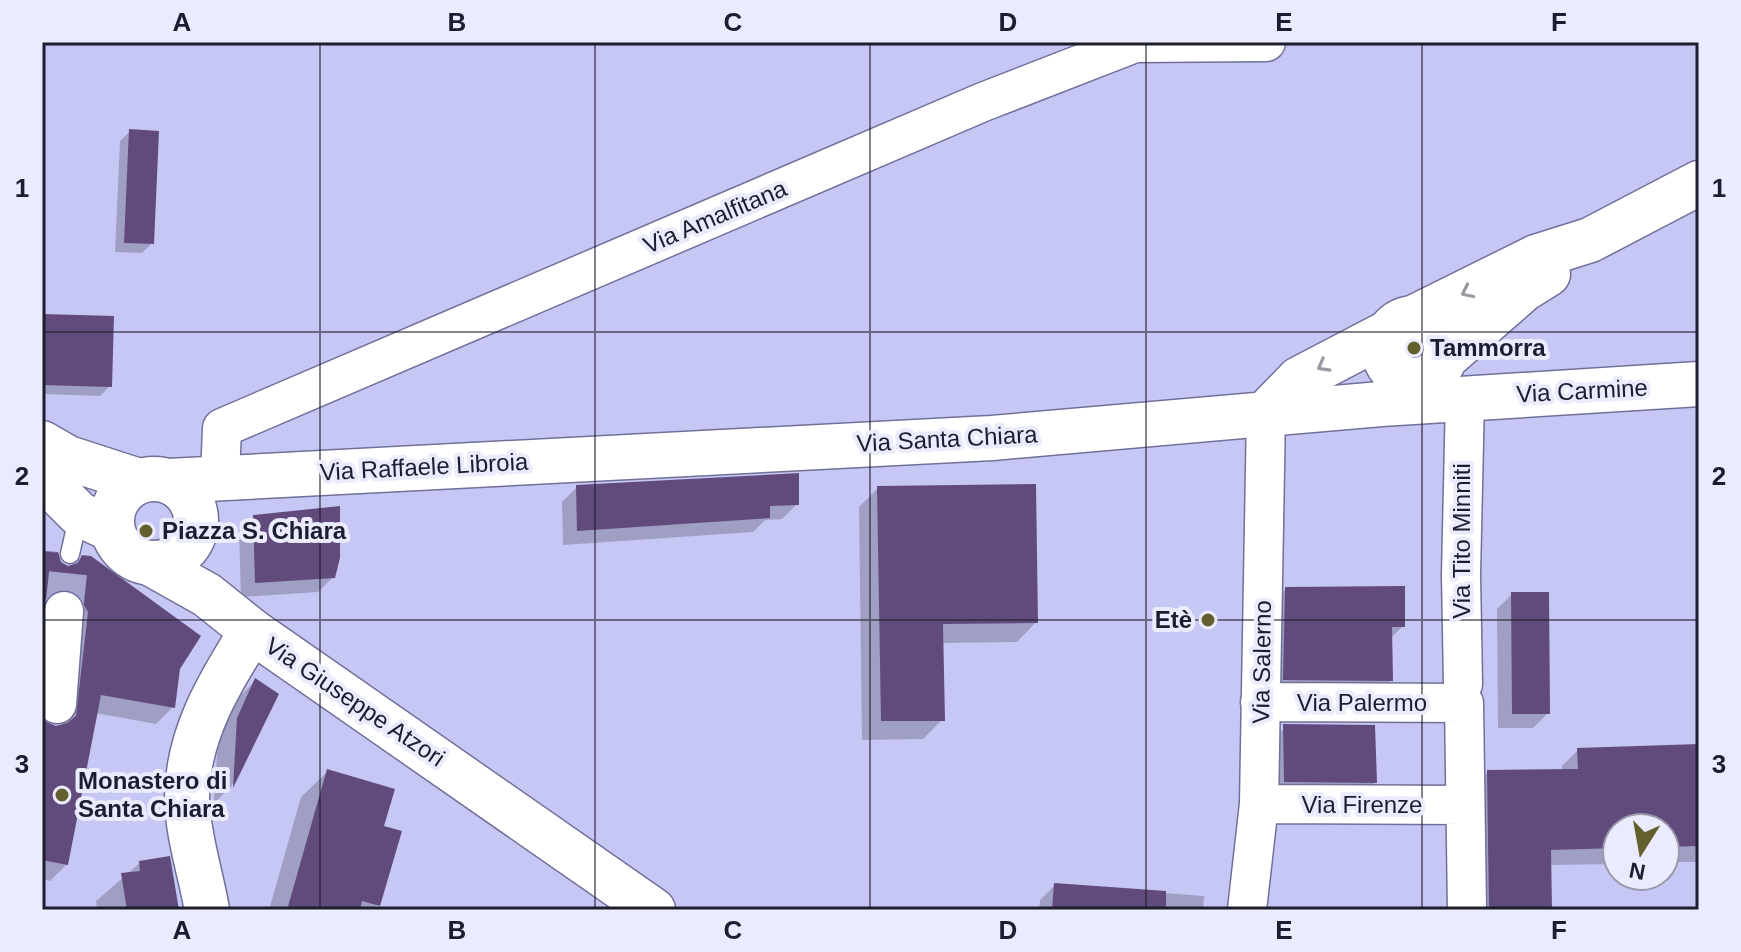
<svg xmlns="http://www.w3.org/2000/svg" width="1741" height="952" viewBox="0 0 1741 952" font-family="Helvetica,sans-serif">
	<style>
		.shadow { fill: #0003 }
		.building { fill: #614a7c }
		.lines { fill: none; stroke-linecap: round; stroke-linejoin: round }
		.street-tunnel { stroke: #a5a5ce; stroke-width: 38; stroke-dasharray: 38 19; stroke-linecap: butt }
		.lane-casing { stroke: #70709a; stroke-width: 21 }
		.street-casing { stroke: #70709a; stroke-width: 41 }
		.secondary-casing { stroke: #70709a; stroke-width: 47 }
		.primary-casing { stroke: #70709a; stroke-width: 47 }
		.lane { stroke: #fff; stroke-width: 18 }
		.street { stroke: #fff; stroke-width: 38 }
		.secondary { stroke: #fff; stroke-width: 44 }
		.primary { stroke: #fff; stroke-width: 44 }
		.oneway { stroke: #9999a1 }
		.grid { fill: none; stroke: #1d1d2e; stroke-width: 2; stroke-opacity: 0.55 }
		.poi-dot { fill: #64602d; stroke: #ebebfe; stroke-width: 3 }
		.labels { text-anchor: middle; stroke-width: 8; stroke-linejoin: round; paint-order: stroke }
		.street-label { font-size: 24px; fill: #1d1d2e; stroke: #ebebfe }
		.poi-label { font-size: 24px; font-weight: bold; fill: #1d1d2e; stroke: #ebebfe; text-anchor: start }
		.neatline { fill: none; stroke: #1d1d2e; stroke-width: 3 }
		.grid-label { font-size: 26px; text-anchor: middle; font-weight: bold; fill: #1d1d2e }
	</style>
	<rect width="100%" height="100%" fill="#c7c7f6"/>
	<!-- shadow -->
	<path class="shadow" d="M130 131 152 243 142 253 115 252 120 141Z
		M42 316 110 386 100 396 42 394Z
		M577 487 797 504 782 519 765 520 753 532 563 545 562 502Z
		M878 488 1036 622 1017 642 941 643 942 720 923 739 862 740 859 507Z
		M254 517 333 577 318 592 241 597 239 532Z
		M42 554 68 568 83 557 178 668 173 707 156 724 95 713 67 864 50 881 42 879V722L56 728 63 725 70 630 47 605 42 606Z
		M1286 589 1403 626 1390 639 1391 680 1376 695 1269 694 1271 604Z
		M1512 594 1548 713 1533 728H1498L1497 609Z
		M256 680 276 695 231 787 214 803 218 739 237 699Z
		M1284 729 1375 782 1360 797 1270 796 1269 744Z
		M1699 746V862H1665V828H1617V864L1549 865 1550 910H1473L1471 789 1488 772 1562 771V766L1578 750Z
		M327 772 382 827 378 905 373 910H269L301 797Z
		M140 863 175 910H97L96 901Z
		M1055 885 1204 896 1203 910H1039L1040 900Z"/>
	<!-- building -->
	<path class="building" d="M129 129 159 131 154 244 124 243Z
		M42 314 114 316 112 387 42 385Z
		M799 473V505L770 506V518L577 531 576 485Z
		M1036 484 1038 623 943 624 945 721H881L877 486Z
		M340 506V558L335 578 255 583 253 515Z
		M42 551 58 552 61 562 68 566 78 563 82 555 91 556 201 636 180 669 175 708 101 695 68 865 42 860V720L56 726 67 723 76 716 88 612 77 593 65 589 46 598 42 610Z
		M1405 586V627H1392L1393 681 1283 680 1285 587Z
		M1511 592H1549L1550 714H1512Z
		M255 678 279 694 233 788 237 718Z
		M1283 724 1375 725 1377 783 1284 782Z
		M1699 744V846L1665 847V828H1617V848L1551 850 1552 910H1489L1487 770 1578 769 1577 748Z
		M327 769 395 789 384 826 402 831 380 906 362 901 360 910H287Z
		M170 856 179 910H127L121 873 140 871 139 861Z
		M1054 883 1166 891V910H1052Z"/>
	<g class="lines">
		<!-- street-tunnel -->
		<path class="street-tunnel" d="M64 611 70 554"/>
		<!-- lane casing -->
		<g class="lane-casing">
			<path id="lane" d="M70 554 79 514"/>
		</g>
		<!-- street casing -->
		<g class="street-casing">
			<path id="street" d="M220 478 222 428 983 102 1135 43 1266 42
				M1463 684 1461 575 1465 398
				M1260 702 1464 703 1467 910
				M57 704 64 611
				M1259 804 1464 805
				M1247 910 1259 804 1266 413"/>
		</g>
		<!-- secondary casing -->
		<g class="secondary-casing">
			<path id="secondary" d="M1413 318 1536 257 1590 240 1699 183
				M1384 349a31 31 0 1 1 62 0a31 31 0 1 1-62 0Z
				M1445 358 1524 289 1548 274
				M1266 413 1299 379 1389 332
				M168 481 992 438 1381 404 1699 384
				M207 910C201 875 188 836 187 801 186 737 219 683 252 631"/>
		</g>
		<!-- primary casing -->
		<g class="primary-casing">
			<path id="primary" d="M42 443 68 458 139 481
				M42 477 79 514 113 530
				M112 521a42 42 0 1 1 84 0a42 42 0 1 1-84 0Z
				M150 563 207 595 252 631 653 910"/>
		</g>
		<!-- lane -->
		<use href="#lane" class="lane"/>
		<!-- street -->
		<use href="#street" class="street"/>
		<!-- secondary -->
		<use href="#secondary" class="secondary"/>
		<!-- primary -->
		<use href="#primary" class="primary"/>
	</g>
	<!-- one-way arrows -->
	<defs><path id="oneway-chevron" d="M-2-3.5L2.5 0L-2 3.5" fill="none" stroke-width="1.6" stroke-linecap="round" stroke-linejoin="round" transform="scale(2)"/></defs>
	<g class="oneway">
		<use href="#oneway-chevron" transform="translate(1467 292) rotate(154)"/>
		<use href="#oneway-chevron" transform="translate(1323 366) rotate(151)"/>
	</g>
	<!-- grid -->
	<path class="grid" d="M320 42V910M595 42V910M870 42V910M1146 42V910M1422 42V910M42 332H1699M42 620H1699"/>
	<!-- markers -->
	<g class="poi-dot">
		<circle cx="1414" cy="348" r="8"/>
		<circle cx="146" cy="531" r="8"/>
		<circle cx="1208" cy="620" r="8"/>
		<circle cx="62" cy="795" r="8"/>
	</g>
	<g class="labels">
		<!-- street labels -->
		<g class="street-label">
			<text transform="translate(715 217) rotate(-23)" y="8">Via Amalfitana</text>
			<text transform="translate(1582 391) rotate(-3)" y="8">Via Carmine</text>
			<text transform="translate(947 439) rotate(-3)" y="8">Via Santa Chiara</text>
			<text transform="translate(424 467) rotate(-3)" y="8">Via Raffaele Libroia</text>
			<text transform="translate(1462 541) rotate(-90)" y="8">Via Tito Minniti</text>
			<text transform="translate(1262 662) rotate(-89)" y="8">Via Salerno</text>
			<text transform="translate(355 702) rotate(34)" y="8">Via Giuseppe Atzori</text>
			<text x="1362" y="711">Via Palermo</text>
			<text x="1362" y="813">Via Firenze</text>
		</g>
		<!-- poi labels -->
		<g class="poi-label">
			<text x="1430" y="356">Tammorra</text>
			<text x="162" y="539">Piazza S. Chiara</text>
			<text x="1192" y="628" text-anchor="end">Etè</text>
			<text x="78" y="789">Monastero di<tspan x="78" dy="28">Santa Chiara</tspan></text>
		</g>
	</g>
	<!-- border -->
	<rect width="1741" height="952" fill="none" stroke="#ebebfe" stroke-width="88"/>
	<!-- north arrow -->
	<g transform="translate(1641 852) rotate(191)"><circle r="38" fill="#ebebfe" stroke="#9999ab" stroke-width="2"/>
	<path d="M0-6L14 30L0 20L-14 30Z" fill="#64602d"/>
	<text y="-12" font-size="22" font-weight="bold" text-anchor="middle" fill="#1d1d2e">N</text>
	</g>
	<rect x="44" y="44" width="1653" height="864" class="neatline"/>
	<g class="grid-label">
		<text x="182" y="31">A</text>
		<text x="457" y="31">B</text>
		<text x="733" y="31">C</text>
		<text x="1008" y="31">D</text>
		<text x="1284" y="31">E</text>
		<text x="1559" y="31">F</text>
		<text x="22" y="197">1</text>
		<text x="1719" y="197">1</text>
		<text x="22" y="485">2</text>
		<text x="1719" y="485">2</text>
		<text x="22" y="773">3</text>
		<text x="1719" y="773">3</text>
		<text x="182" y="939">A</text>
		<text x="457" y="939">B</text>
		<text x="733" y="939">C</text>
		<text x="1008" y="939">D</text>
		<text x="1284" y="939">E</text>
		<text x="1559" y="939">F</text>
	</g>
</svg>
